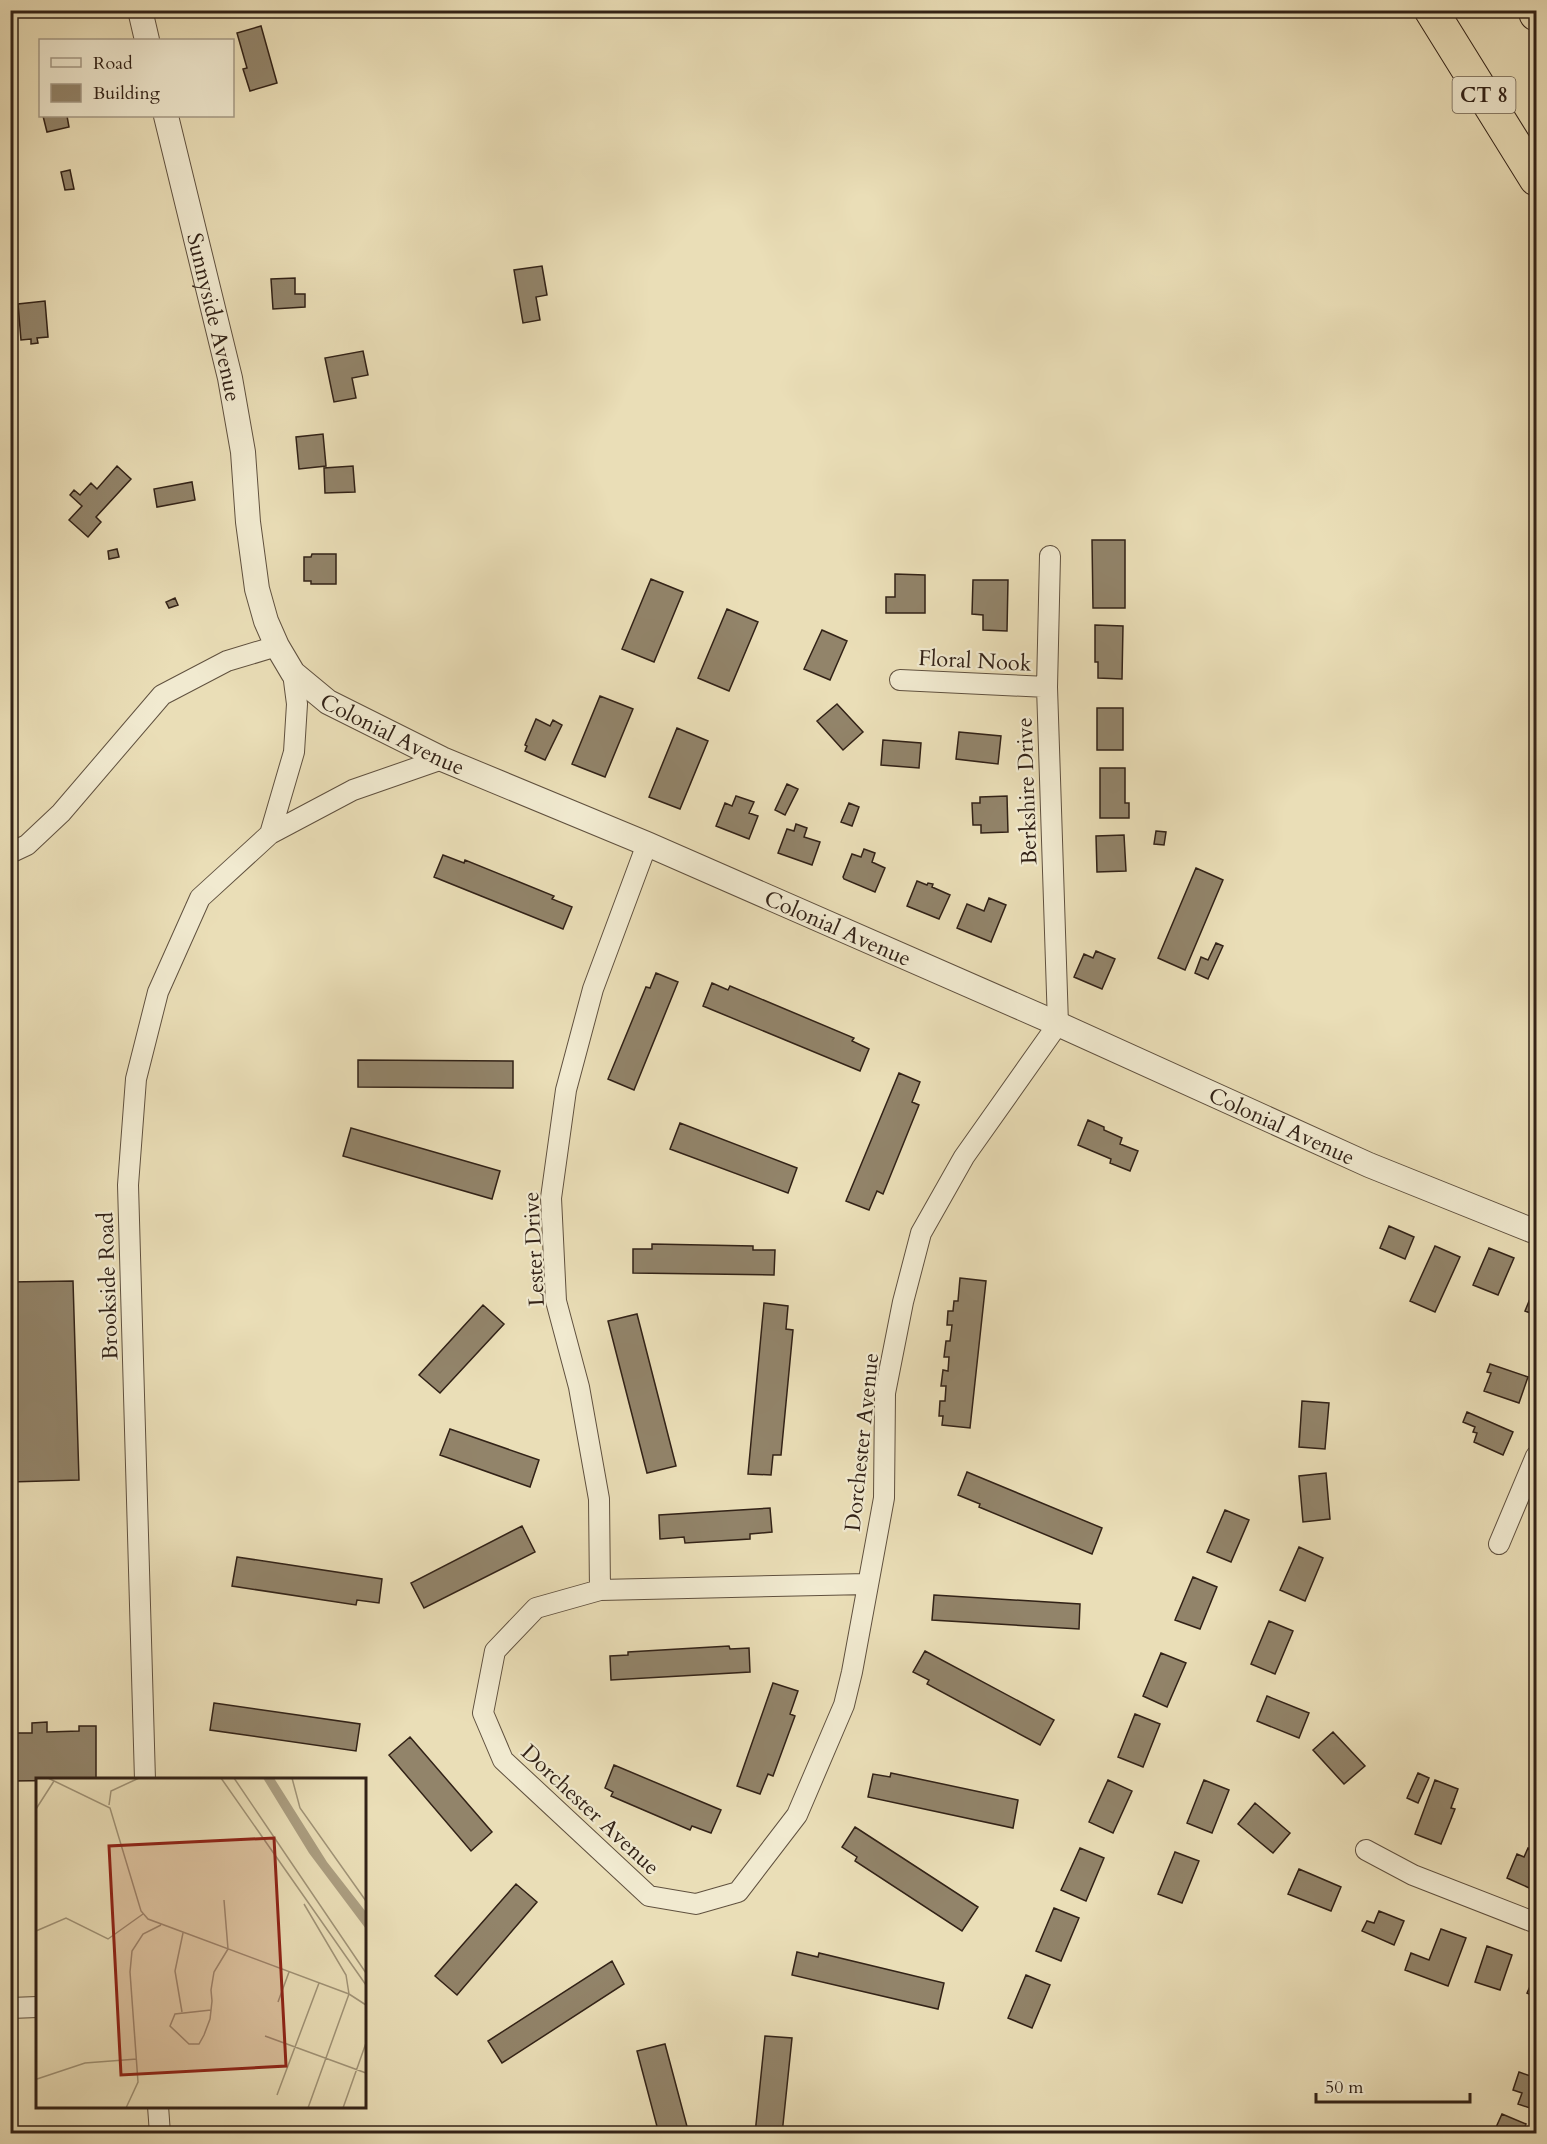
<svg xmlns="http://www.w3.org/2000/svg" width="1547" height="2144" viewBox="0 0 1547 2144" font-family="Cardo,serif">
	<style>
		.building { fill: #92846a; stroke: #322217; stroke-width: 1.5 }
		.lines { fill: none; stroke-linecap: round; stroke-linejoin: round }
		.minor-casing { stroke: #60513f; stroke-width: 22 }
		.tertiary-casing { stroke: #60513f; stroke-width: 26 }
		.motorway-casing { stroke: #322217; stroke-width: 35 }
		.minor { stroke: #f1ead0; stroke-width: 20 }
		.tertiary { stroke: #f1ead0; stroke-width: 24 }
		.motorway { stroke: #eadeb7; stroke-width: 33 }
		.labels { text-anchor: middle; stroke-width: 4.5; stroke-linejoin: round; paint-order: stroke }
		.shield { fill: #f1ead0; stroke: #6b5e4e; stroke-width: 1.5 }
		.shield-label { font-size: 21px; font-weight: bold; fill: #322217 }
		.street-label { font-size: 22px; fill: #322217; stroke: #f1ead0 }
		.inset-road { fill: none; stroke: #a09377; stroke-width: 1.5 }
		.view { fill: #8f2418; fill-opacity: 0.15; stroke: #8f2418; stroke-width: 3 }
		.inset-edge { fill: none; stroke: #322217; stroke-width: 3 }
	</style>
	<rect width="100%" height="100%" fill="#eadeb7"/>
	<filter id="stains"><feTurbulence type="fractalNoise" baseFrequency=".00333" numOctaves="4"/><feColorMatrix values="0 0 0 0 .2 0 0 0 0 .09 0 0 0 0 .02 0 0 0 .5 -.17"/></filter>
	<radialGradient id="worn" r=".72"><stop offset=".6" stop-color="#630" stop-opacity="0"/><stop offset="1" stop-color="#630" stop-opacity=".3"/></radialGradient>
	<!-- building -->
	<path class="building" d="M261 26 277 83 250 91 243 69 247 68 237 33Z
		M43 116H67L69 127 47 132Z
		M70 170 74 189 65 190 61 172Z
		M542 266 547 295 536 297 540 320 523 323 514 270Z
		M295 278V294H305V307L273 309 271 279Z
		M45 301 48 337 37 338 38 343 31 344V339L21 340 18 304Z
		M363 351 368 375 352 378 356 398 334 402 325 358Z
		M323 434 326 466 299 469 296 437Z
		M117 466 131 479 96 517 101 522 88 537 69 520 82 506 70 495 74 490 80 495 91 483 97 489Z
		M353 466 355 492 325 493 324 468Z
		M192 482 195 500 157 507 154 489Z
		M1092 540H1125V608H1093Z
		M117 549 119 557 109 559 108 551Z
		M312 554H336V584H311V581H304V557H311Z
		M895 574 925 575V613H886V597H895Z
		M651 579 683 592 654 662 622 649Z
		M973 580H1008L1007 631 983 630V615L972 614Z
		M175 598 178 605 169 608 166 602Z
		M727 609 758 622 729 691 698 678Z
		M1095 625 1123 626 1122 679 1098 678V662H1095Z
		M822 630 847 641 830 680 804 669Z
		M600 696 633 709 605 777 572 764Z
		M837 704 863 732 843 750 817 721Z
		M1097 708H1123V750H1097Z
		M536 719 550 726 553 720 562 725 545 760 525 751 527 746 525 745Z
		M677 728 708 741 680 809 649 797Z
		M959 732 1001 736 998 764 956 759Z
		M883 740 921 743 919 768 881 765Z
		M1100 768H1125V803H1129V818H1100Z
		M787 784 798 789 785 815 775 810Z
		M736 796 754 802 749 813 758 816 749 839 716 826 725 803 732 806Z
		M1007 796 1008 832 981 833V825H973L972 803H980V797Z
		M849 803 859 807 852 826 841 822Z
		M796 824 807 828 804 837 820 842 812 865 778 853 787 829 794 831Z
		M1156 831 1166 832 1164 845 1154 844Z
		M1124 835 1126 871 1097 872 1096 836Z
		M864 849 875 853 872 862 885 868 875 892 844 879 843 877 852 854 861 857Z
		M443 855 464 863 465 860 554 896 552 899 572 907 563 929 434 877Z
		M1196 868 1223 880 1185 970 1158 958Z
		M917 881 927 885 928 883 933 884 932 887 950 895 939 919 907 906Z
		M989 898 1006 905 991 942 957 928 967 904 984 911Z
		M1216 943 1223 946 1208 979 1195 973 1201 957 1208 960Z
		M1096 951 1115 959 1102 989 1074 977 1084 954 1093 958Z
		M656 973 678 982 634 1090 608 1079 646 987 650 988Z
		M712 983 728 990 730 986 854 1038 852 1041 869 1049 860 1071 703 1006Z
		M358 1060 513 1061V1088L358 1087Z
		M899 1073 920 1082 912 1102 919 1105 883 1194 877 1191 869 1210 846 1201Z
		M1088 1120 1104 1127V1130L1122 1138 1120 1144 1138 1151 1130 1171 1110 1163 1111 1159 1078 1145Z
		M680 1123 797 1168 788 1193 670 1149Z
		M351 1128 500 1171 492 1199 343 1156Z
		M1389 1226 1414 1237 1405 1259 1380 1248Z
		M652 1244 753 1246V1250H775L774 1275 633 1273V1249H652Z
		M1435 1246 1460 1257 1435 1312 1410 1301Z
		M1489 1248 1514 1258 1498 1295 1473 1285Z
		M960 1278 986 1281 970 1428 942 1425 943 1416H939L940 1401H945L946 1386H941L943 1370 948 1371 949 1357H944L946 1341H950L952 1325H947L948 1311H953L954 1301H958Z
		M73 1281 79 1480 10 1482V1282Z
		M1536 1284V1321L1531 1319 1533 1314 1525 1311Z
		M764 1303 788 1306 786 1329 793 1330 781 1455H773L771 1475 748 1474Z
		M483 1305 504 1324 440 1393 419 1375Z
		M637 1314 676 1466 647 1473 608 1321Z
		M1490 1364 1528 1377 1519 1403 1484 1391 1491 1373 1487 1372Z
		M1302 1401 1329 1403 1325 1449 1299 1447Z
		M1467 1412 1513 1432 1503 1455 1474 1442 1477 1433 1473 1432 1475 1427 1463 1422Z
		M450 1429 539 1460 530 1487 440 1455Z
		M967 1472 1102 1528 1092 1554 979 1507 980 1504 958 1495Z
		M1326 1473 1330 1519 1303 1522 1299 1476Z
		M770 1508 772 1532 750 1534V1539L685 1543 684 1537 660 1539 659 1515Z
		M1225 1510 1249 1520 1231 1562 1207 1552Z
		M522 1526 535 1552 424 1608 411 1583Z
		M1299 1547 1323 1558 1305 1601 1280 1590Z
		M237 1557 382 1579 379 1603 357 1600 356 1605 232 1586Z
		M1193 1577 1217 1587 1200 1629 1175 1620Z
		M934 1595 1080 1604 1079 1629 932 1620Z
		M1269 1621 1293 1631 1275 1674 1251 1664Z
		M729 1646 730 1649 749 1648 750 1672 611 1680 610 1656 628 1655V1652Z
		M925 1651 1054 1720 1040 1745 927 1684 929 1680 913 1672Z
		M1161 1653 1186 1663 1167 1707 1143 1696Z
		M773 1683 798 1691 790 1714 795 1716 773 1776 768 1774 760 1794 737 1786Z
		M1267 1696 1309 1713 1299 1738 1257 1721Z
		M214 1703 360 1724 356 1751 210 1730Z
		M1135 1714 1160 1724 1143 1767 1118 1757Z
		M47 1722V1732L79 1731V1726H96V1780L10 1781V1733H32V1723Z
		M1333 1732 1365 1766 1344 1784 1313 1750Z
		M410 1737 492 1832 471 1851 389 1755Z
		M614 1765 721 1810 711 1833 692 1826 690 1830 611 1796 613 1792 605 1788Z
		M891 1773 1018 1800 1013 1828 868 1797 873 1774 890 1777Z
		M1418 1773 1429 1778 1418 1803 1407 1798Z
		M1108 1780 1132 1791 1113 1833 1089 1822Z
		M1204 1780 1229 1790 1212 1833 1187 1823Z
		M1435 1780 1458 1789 1451 1808 1455 1809 1441 1844 1415 1834Z
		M1255 1803 1290 1833 1273 1853 1238 1824Z
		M855 1827 978 1907 962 1931 855 1861 857 1857 842 1847Z
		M1080 1848 1104 1858 1086 1901 1061 1890Z
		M1528 1848 1536 1852V1891L1507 1878 1517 1854 1524 1857Z
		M1175 1852 1199 1861 1182 1903 1158 1894Z
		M1299 1869 1341 1887 1331 1911 1288 1894Z
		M516 1884 537 1902 457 1995 435 1976Z
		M1054 1908 1079 1918 1061 1961 1036 1951Z
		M1379 1911 1404 1921 1394 1945 1362 1931 1367 1921 1374 1923Z
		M1441 1929 1466 1938 1448 1986 1405 1970 1411 1953 1429 1960Z
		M1487 1946 1512 1955 1500 1990 1475 1982Z
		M797 1952 818 1957 819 1953 944 1983 938 2009 792 1975Z
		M612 1961 624 1984 502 2063 488 2041Z
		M1026 1975 1050 1985 1032 2028 1008 2018Z
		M1532 1982 1536 1984V1997L1527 1993Z
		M765 2036 792 2038 782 2134H755Z
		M665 2044 689 2134H659L637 2051Z
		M1519 2072 1536 2078V2110L1518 2104 1522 2093 1513 2090Z
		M1502 2114 1526 2124 1522 2134H1493Z"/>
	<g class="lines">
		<!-- minor casing -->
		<g class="minor-casing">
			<path id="minor" d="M900 680 1047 687
				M270 834 294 752 297 704 293 673
				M10 853 27 845 61 813 162 695 227 661 277 646
				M1499 1544 1536 1456
				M867 1584 600 1590 536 1608 495 1651 483 1713 503 1760 649 1896 696 1904 738 1892 797 1815 844 1705 852 1672 884 1498 885 1393 903 1302 921 1233 964 1157 1058 1024 1047 687 1050 556
				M600 1590 599 1499 579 1387 556 1301 551 1198 566 1090 593 989 647 844
				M145 1780 128 1185 136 1079 158 992 200 898 270 834 353 790 442 759
				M1366 1850 1413 1875 1536 1923
				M10 2008 38 2007
				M158 2106 160 2134"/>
		</g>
		<!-- tertiary casing -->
		<g class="tertiary-casing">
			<g id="tertiary">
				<path d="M140 10 147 40"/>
				<path id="s1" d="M166 116 230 378 243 452 248 522 257 589 266 621 277 646 293 673 328 702 442 759 647 844 1058 1024 1369 1165 1536 1232"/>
			</g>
		</g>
		<!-- motorway casing -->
		<g class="motorway-casing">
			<path id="motorway" d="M1431 10 1536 179
				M1535 10 1536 14"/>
		</g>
		<!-- minor -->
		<use href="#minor" class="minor"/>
		<!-- tertiary -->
		<use href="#tertiary" class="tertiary"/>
		<!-- motorway -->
		<use href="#motorway" class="motorway"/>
	</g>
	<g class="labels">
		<!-- shield labels -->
		<rect class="shield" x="1452.5" y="77" width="63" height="36" rx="4.5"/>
		<g class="shield-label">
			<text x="1484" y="102">CT 8</text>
		</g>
		<!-- street labels -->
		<g class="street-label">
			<text dy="8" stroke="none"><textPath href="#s1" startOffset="207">Sunnyside Avenue</textPath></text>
			<text transform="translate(975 660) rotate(3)" y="8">Floral Nook</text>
			<text dy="8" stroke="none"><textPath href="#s1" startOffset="692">Colonial Avenue</textPath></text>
			<text transform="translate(1026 791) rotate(-92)" y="8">Berkshire Drive</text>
			<text dy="8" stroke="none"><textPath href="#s1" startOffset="1178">Colonial Avenue</textPath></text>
			<text dy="8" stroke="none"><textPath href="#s1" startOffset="1664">Colonial Avenue</textPath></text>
			<text transform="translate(533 1249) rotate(-93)" y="8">Lester Drive</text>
			<text transform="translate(107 1286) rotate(-92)" y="8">Brookside Road</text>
			<text transform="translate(861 1442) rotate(-84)" y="8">Dorchester Avenue</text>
			<text transform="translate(591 1809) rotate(43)" y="8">Dorchester Avenue</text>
		</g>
	</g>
	<!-- overview -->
	<g transform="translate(36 1778)">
		<rect width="330" height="330" fill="#eadeb7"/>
		<path d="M227 0H238L291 84 330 134V151L273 75Z" fill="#ab9e81"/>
		<path class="inset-road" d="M12 0 74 30 105 133 112 141 313 216 272 330M185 0 330 207M198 0 330 195M256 0 264 30 330 123M73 27 75 13 103 0M0 31 18 3M268 126 310 197 313 216M0 153 30 140 72 161 107 136M313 216 330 227M242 224 253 194M175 232 139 236 134 248 153 266H163L168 257 174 241 176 223 175 212 178 194 192 171 188 122M146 234 139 193 147 155M229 258 330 295M1 301 49 285 101 281M241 317 283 205M90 330 102 304 94 194 96 173 107 156 125 147M307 330 330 265"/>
		<path class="view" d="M238 60 250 288 85 297 73 68Z"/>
		<rect width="330" height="330" class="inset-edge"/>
	</g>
	<!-- margin -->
	<rect width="1547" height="2144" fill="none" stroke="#eadeb7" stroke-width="36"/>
	<rect x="12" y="12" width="1523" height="2120" fill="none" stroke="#322217" stroke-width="3"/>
	<rect x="18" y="18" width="1511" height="2108" fill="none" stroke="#322217" stroke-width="1.5"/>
	<!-- legend -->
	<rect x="39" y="39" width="195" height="78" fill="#f1ead0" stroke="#a59a86" stroke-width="1.5"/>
	<rect x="51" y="58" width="30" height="9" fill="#f1ead0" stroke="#a59a86" stroke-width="1.5"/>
	<text x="93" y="69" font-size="18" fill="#322217">Road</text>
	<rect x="51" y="84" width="30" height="18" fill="#92846a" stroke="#a59a86" stroke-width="1.5"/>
	<text x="93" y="99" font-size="18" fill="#322217">Building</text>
	<!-- scale -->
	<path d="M1316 2093v9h154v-9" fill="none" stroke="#322217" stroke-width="3"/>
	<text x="1325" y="2093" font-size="18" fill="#322217" stroke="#f1ead0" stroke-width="4.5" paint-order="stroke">50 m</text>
	<rect width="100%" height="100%" filter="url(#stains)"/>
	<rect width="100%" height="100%" fill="url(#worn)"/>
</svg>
